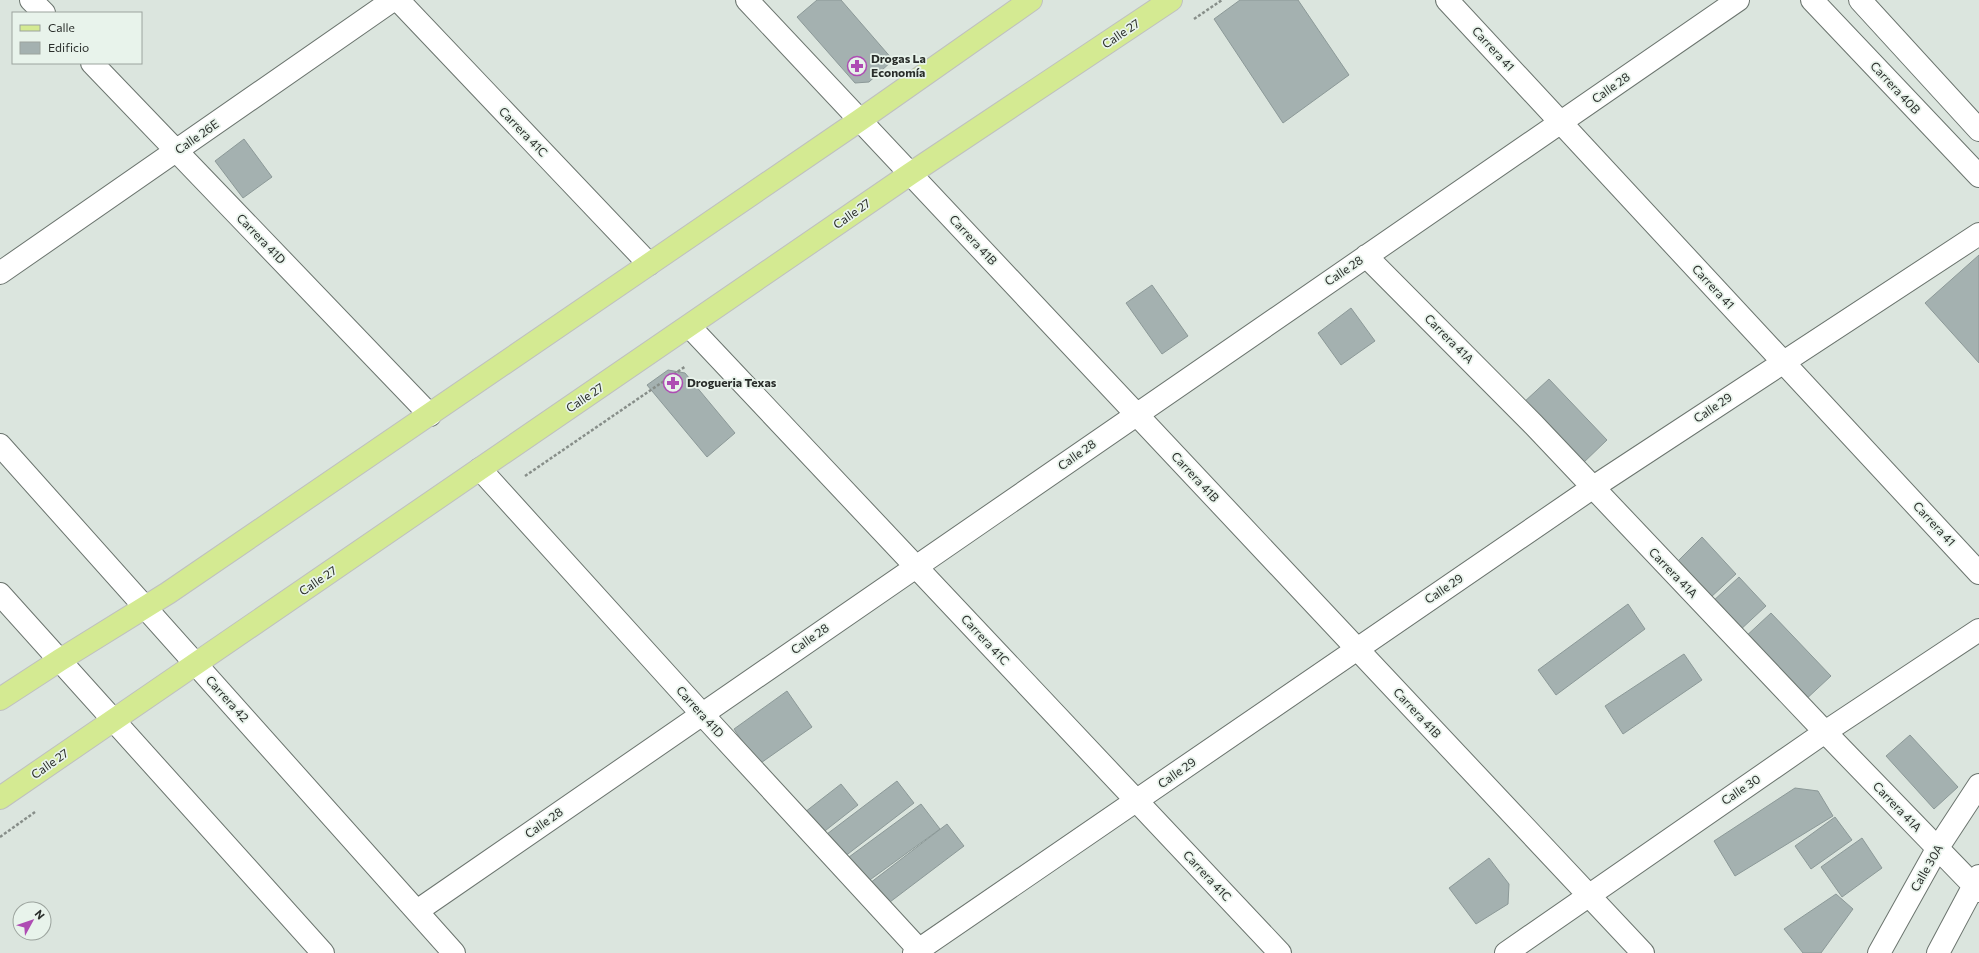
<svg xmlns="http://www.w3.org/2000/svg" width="1979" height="953" viewBox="0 0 1979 953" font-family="Commissioner,sans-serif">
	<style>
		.building { fill: #a4b1b0; stroke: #8c9998 }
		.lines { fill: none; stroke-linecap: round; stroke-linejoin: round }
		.minor-casing { stroke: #6b746e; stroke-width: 24 }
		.major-casing { stroke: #bfc0bf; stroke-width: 24 }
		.path { stroke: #878e89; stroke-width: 2.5; stroke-dasharray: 3 2; stroke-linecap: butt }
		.minor { stroke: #fff; stroke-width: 22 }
		.major { stroke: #d4ea92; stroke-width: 22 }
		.labels { text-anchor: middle; stroke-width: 3.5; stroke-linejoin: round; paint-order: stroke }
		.street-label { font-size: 12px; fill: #292d2a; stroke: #e8f3eb }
		.poi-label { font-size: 12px; font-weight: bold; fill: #292d2a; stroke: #e8f3eb; text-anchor: start }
	</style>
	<rect width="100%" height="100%" fill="#dbe5de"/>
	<!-- building -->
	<path class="building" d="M817 0H841L893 60 869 82 855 83 797 17Z
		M1240 0H1298L1349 75 1283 123 1214 19Z
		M244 139 272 177 243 198 215 161Z
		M1979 255V363L1925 303Z
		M1152 285 1188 336 1162 354 1126 303Z
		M1351 308 1375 341 1341 365 1318 333Z
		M668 370 685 373 735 433 707 457 647 385Z
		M1549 379 1607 440 1581 465 1523 403Z
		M1702 537 1736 574 1710 598 1677 562Z
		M1739 577 1766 606 1738 632 1711 603Z
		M1628 604 1645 629 1556 695 1538 670Z
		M1771 613 1831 676 1803 702 1743 639Z
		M1684 654 1702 680 1623 734 1605 706Z
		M787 691 812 727 758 765 734 729Z
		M1910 735 1958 787 1934 809 1886 756Z
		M897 781 914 803 844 857 827 834Z
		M841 784 858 805 821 834 805 812Z
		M1795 788 1818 791 1833 816 1735 876 1714 841Z
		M921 804 940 829 867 882 849 857Z
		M1835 817 1852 840 1811 869 1795 846Z
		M947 824 964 846 886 905 870 883Z
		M1862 838 1882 868 1842 897 1821 867Z
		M1489 858 1509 884 1508 904 1476 924 1449 888Z
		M1836 894 1853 909 1821 953H1803L1784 929Z"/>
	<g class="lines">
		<!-- minor casing -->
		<g class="minor-casing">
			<path id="minor" d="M31 0 44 13
				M398 0 649 264
				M747 0 1643 953
				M1447 0 1979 573
				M1812 0 1979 176
				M1860 0 1979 130
				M92 63 430 415
				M1366 256 1534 425 1825 732 1979 891
				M0 273 393 0
				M690 327 1280 953
				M0 445 454 953
				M480 469 702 714 922 953
				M0 594 323 953
				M417 911 1738 0
				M914 953 1592 488 1979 234
				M1506 953 1825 732 1979 630
				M1879 953 1937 849 1979 785
				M1938 953 1979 876"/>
		</g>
		<!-- major casing -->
		<g class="major-casing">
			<path id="major" d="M0 699 60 660 168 593 860 120 1031 0
				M0 798 910 174 1171 0"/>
		</g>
		<!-- path -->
		<path class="path" d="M1194 19 1222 0
			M525 476 686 366
			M0 837 35 812"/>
		<!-- minor -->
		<use href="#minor" class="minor"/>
		<!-- major -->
		<use href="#major" class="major"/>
	</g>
	<!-- icons -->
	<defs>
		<g id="pharmacy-ring" transform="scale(1)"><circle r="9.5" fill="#e8f3eb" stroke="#ae4cb3" stroke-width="1.5"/><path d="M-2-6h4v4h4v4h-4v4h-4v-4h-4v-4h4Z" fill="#ae4cb3"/></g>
	</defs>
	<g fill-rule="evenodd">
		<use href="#pharmacy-ring" x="857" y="66"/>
		<use href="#pharmacy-ring" x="673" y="383"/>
	</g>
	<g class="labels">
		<!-- street labels -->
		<g class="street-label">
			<text transform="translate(1121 34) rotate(-34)" y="4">Calle 27</text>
			<text transform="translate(1493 49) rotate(47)" y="4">Carrera 41</text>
			<text transform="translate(1611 88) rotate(-35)" y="4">Calle 28</text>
			<text transform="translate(1895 88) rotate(47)" y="4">Carrera 40B</text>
			<text transform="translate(523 132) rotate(46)" y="4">Carrera 41C</text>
			<text transform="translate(197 137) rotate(-35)" y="4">Calle 26E</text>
			<text transform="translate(852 214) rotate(-35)" y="4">Calle 27</text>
			<text transform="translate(261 239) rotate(46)" y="4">Carrera 41D</text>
			<text transform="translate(973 240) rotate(47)" y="4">Carrera 41B</text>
			<text transform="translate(1344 271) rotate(-34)" y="4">Calle 28</text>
			<text transform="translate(1713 287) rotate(47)" y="4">Carrera 41</text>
			<text transform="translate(1449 339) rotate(45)" y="4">Carrera 41A</text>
			<text transform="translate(585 398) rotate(-34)" y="4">Calle 27</text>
			<text transform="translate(1713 408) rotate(-34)" y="4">Calle 29</text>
			<text transform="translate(1077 455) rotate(-35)" y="4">Calle 28</text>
			<text transform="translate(1195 477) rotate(47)" y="4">Carrera 41B</text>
			<text transform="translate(1934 524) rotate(47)" y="4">Carrera 41</text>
			<text transform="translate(1673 573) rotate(46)" y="4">Carrera 41A</text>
			<text transform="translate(318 581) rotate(-34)" y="4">Calle 27</text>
			<text transform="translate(1444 589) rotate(-34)" y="4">Calle 29</text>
			<text transform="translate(810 639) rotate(-35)" y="4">Calle 28</text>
			<text transform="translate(985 640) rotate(47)" y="4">Carrera 41C</text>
			<text transform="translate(227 699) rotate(48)" y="4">Carrera 42</text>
			<text transform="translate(700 712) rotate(48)" y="4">Carrera 41D</text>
			<text transform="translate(1417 713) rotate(47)" y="4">Carrera 41B</text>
			<text transform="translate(50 764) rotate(-35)" y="4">Calle 27</text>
			<text transform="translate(1177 773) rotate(-35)" y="4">Calle 29</text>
			<text transform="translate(1741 790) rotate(-34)" y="4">Calle 30</text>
			<text transform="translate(1897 807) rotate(46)" y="4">Carrera 41A</text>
			<text transform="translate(544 823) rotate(-35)" y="4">Calle 28</text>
			<text transform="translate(1927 868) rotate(-60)" y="4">Calle 30A</text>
			<text transform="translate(1207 876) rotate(47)" y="4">Carrera 41C</text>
		</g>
		<!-- poi labels -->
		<g class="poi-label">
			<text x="871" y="63">Drogas La<tspan x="871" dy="14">Economía</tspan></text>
			<text x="687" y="387">Drogueria Texas</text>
		</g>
	</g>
	<!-- legend -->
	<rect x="12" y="12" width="130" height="52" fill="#e8f3eb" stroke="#9ca49e"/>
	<rect x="20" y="25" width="20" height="6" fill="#d4ea92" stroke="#9ca49e"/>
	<text x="48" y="32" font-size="12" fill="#292d2a">Calle</text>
	<rect x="20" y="42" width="20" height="12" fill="#a4b1b0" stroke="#9ca49e"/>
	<text x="48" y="52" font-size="12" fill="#292d2a">Edificio</text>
	<!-- north arrow -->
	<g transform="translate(32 921) rotate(50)"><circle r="19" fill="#e8f3eb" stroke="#9ca49e"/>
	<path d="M0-3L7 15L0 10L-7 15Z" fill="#ae4cb3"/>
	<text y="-6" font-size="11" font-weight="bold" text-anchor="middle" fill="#292d2a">N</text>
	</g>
</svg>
